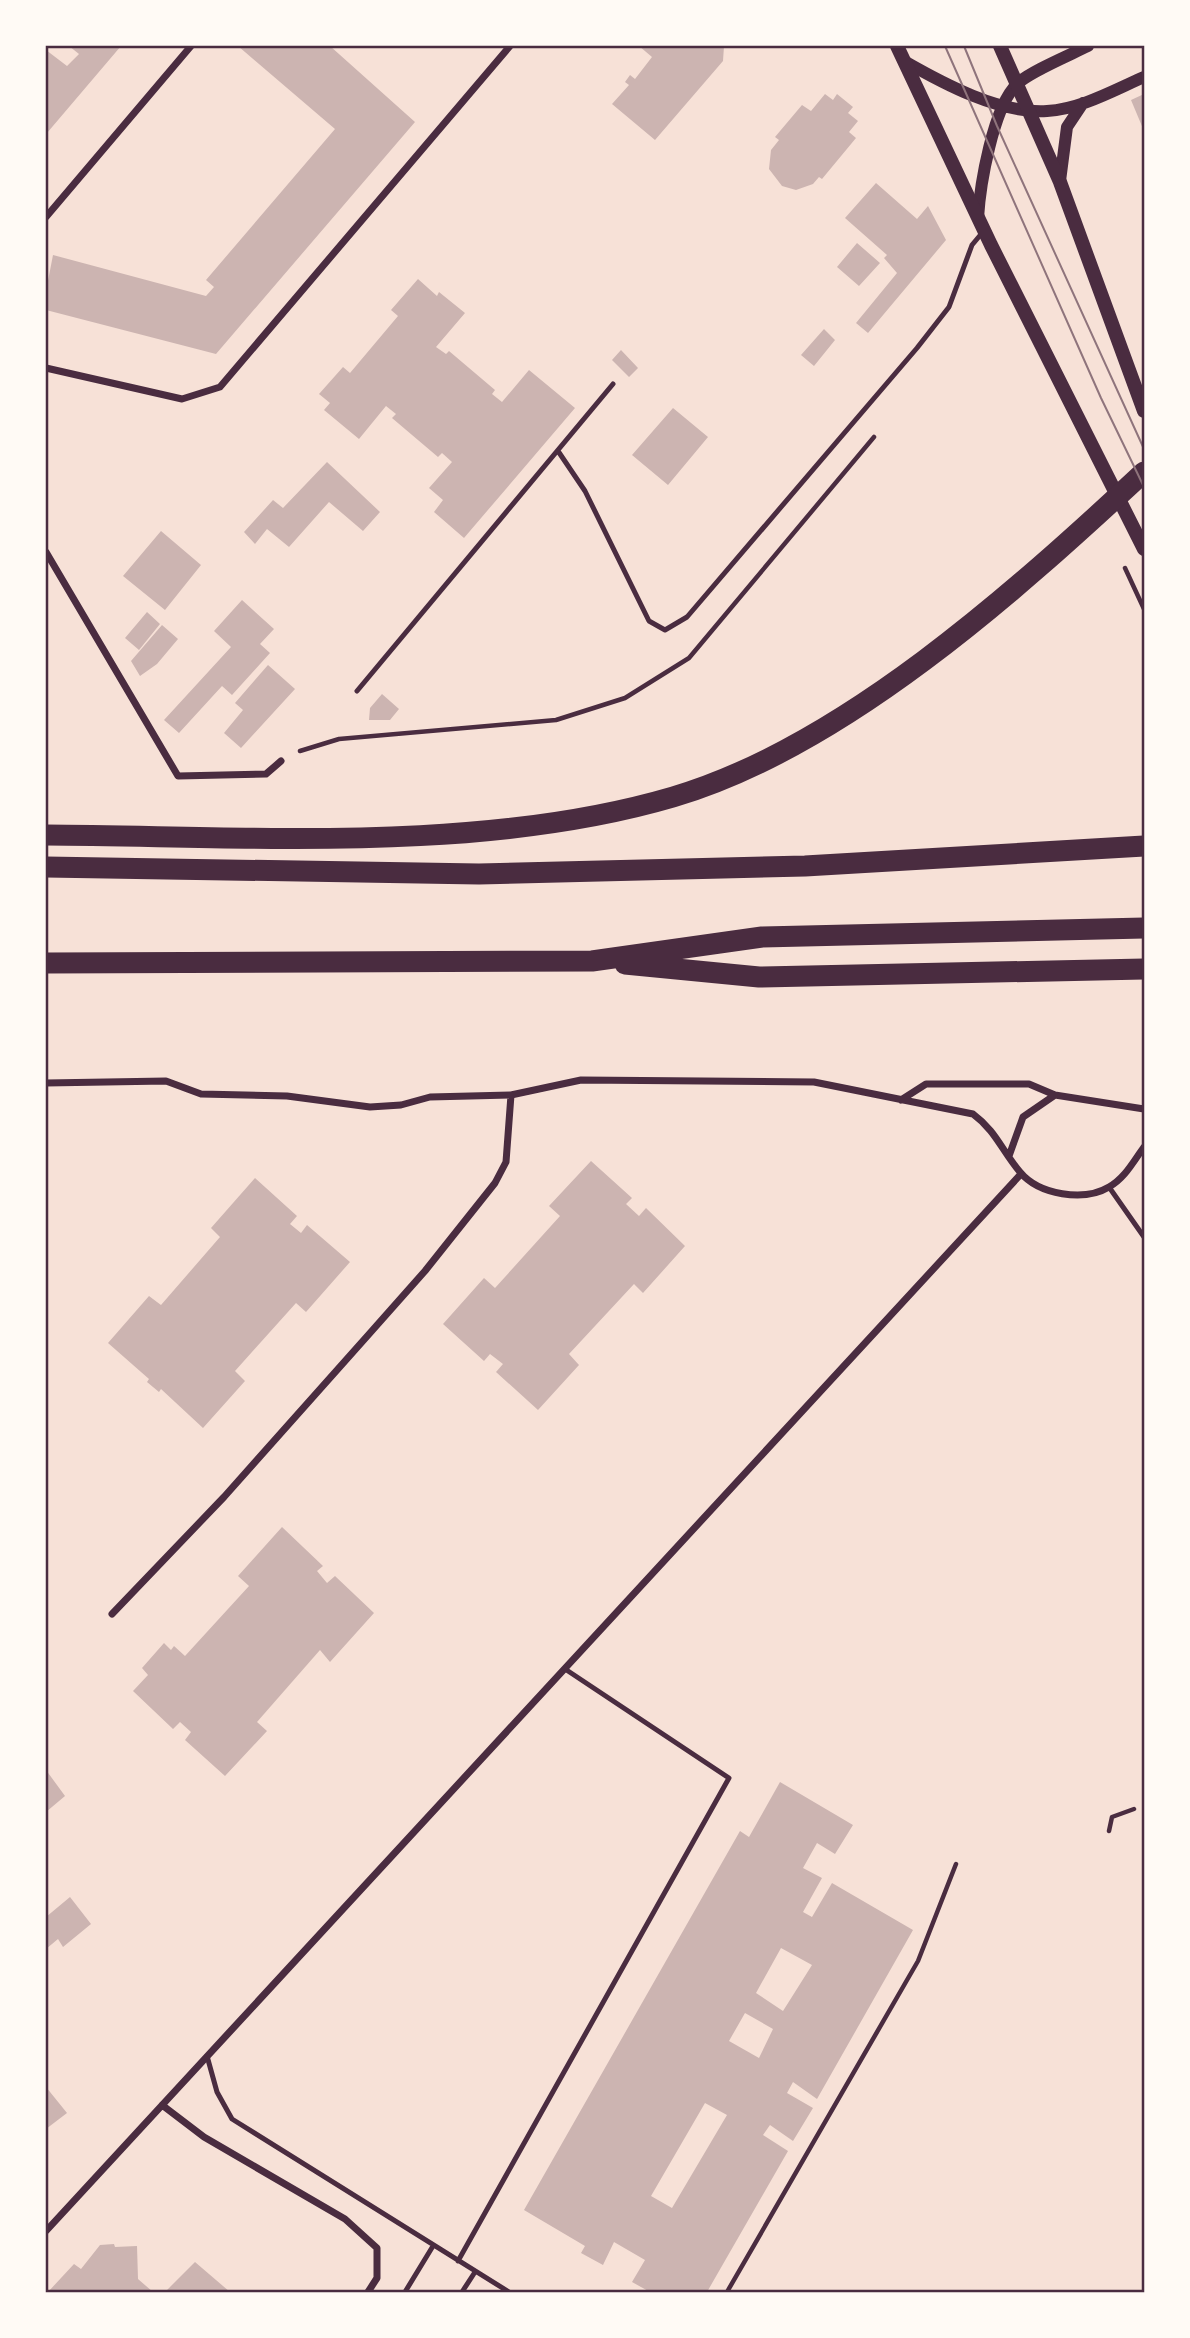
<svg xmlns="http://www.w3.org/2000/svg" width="1190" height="2338" viewBox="0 0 1190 2338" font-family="Mulish,sans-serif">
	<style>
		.building { fill: #ccb4b1; fill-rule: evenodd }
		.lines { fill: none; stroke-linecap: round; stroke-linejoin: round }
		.path { stroke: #4a2c40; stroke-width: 4.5 }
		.service { stroke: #4a2c40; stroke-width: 5 }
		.minor { stroke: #4a2c40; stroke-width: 7 }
		.tertiary { stroke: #4a2c40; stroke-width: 12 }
		.secondary { stroke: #4a2c40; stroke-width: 14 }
		.motorway { stroke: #4a2c40; stroke-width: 21 }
		.tram { stroke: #8f747c; stroke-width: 2 }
		.neatline { fill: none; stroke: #4a2c40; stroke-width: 2.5 }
	</style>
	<rect width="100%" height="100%" fill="#f7e1d7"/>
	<!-- building -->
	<path class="building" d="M69 46H121L47 133 46 50 67 66 79 54Z
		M238 46H330L415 122 216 354 46 310V291L53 255 206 296 214 287 206 280 335 129Z
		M639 46H724L723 61 655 140 612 104 629 85 625 82 630 75 635 79 652 57Z
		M825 94 833 100 837 94 853 107 848 113 858 121 849 132 856 138 822 179 819 177 813 184 796 190 782 186 769 169 771 150 779 140 775 137 802 105 811 111Z
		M1144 94V131L1131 100Z
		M876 183 917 219 928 206 946 240 868 333 856 323 897 273 884 258 887 255 845 218Z
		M857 243 880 263 859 286 837 267Z
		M418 279 437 296 439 292 465 313 436 347 446 354 449 351 495 390 492 394 502 402 529 370 575 408 464 538 434 512 443 500 429 488 452 462 442 453 438 457 392 418 396 414 386 406 359 439 324 410 330 403 319 394 343 367 350 373 398 316 391 310Z
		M824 329 835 340 814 366 801 355Z
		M621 350 638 368 629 377 612 360Z
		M673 408 708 437 668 485 632 455Z
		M327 462 380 512 363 531 329 502 289 547 267 529 255 544 244 532 273 500 283 508Z
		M161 531 201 565 165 610 123 576Z
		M242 600 274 629 260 644 270 653 232 695 222 686 179 733 164 720 231 647 214 631Z
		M147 612 160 624 139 650 125 638Z
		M162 625 178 639 157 664 140 676 131 661Z
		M268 665 295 689 241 748 224 733 243 710 235 703Z
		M382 694 399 709 390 720H369L370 708Z
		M591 1161 632 1198 626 1204 639 1216 646 1208 685 1246 643 1293 634 1284 569 1354 579 1365 538 1410 496 1372 503 1364 490 1354 484 1361 443 1324 484 1278 495 1288 560 1216 549 1206Z
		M255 1178 297 1216 290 1224 301 1233 307 1225 350 1262 306 1312 296 1303 235 1371 245 1381 203 1428 161 1389 159 1392 147 1382 149 1379 108 1343 149 1296 161 1305 220 1237 211 1228Z
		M282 1527 323 1566 317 1571 327 1583 335 1576 374 1613 330 1662 320 1650 257 1722 267 1731 225 1776 185 1740 191 1732 180 1722 173 1729 133 1691 148 1675 142 1668 164 1643 171 1650 174 1646 185 1656 249 1586 238 1576Z
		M46 1770 65 1796 46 1812Z
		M780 1782 853 1825 835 1854 817 1843 803 1868 822 1878 803 1912 812 1917 832 1883 913 1930 817 2099 793 2082 787 2093 813 2108 793 2141 770 2125 763 2135 788 2151 707 2292H650L632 2282 645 2260 614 2242 603 2265 581 2253 585 2246 524 2210 740 1831 749 1837ZM781 1948 812 1965 783 2011 756 1993ZM745 2013 773 2029 759 2058 729 2041ZM705 2103 727 2115 672 2208 651 2196Z
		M70 1897 91 1924 63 1947 58 1939 46 1949V1917Z
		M46 2087 67 2113 46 2129Z
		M114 2244 115 2247 137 2246 138 2279 153 2292H48L74 2264 81 2269 100 2245Z
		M195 2262 230 2292H165Z"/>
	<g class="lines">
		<!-- path -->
		<path class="path" d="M1125 568 1144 609
			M300 751 339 739 556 720 625 698 689 658 874 437
			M1109 1831 1112 1817 1134 1809
			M727 2292 918 1961 956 1864"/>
		<!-- service -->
		<path class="service" d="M558 451 585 491 649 621 665 630 687 617 917 348 949 307 972 245 982 233
			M357 691 613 384
			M1109 1187 1144 1237
			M207 2056 217 2092 232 2119 509 2292
			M458 2261 729 1778 565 1669
			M405 2292 433 2246
			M462 2292 475 2272"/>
		<!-- minor -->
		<path class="minor" d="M46 217 191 46
			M46 368 182 399 220 387 510 46
			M46 552 178 776 266 774 281 761
			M46 1083 166 1081 201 1094 287 1096 370 1107 401 1105 430 1097 511 1095 581 1080 814 1082 973 1114C996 1131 1002 1151 1020 1172 1039 1195 1084 1202 1109 1187 1125 1178 1133 1162 1144 1147
			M901 1100 926 1084H1029L1055 1095
			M1009 1156 1023 1117 1055 1095 1144 1109
			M112 1614 224 1497 370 1333 425 1271 495 1183 506 1162 511 1095
			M162 2105 204 2137 345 2219 377 2248V2278L368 2292
			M46 2231 1021 1174"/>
		<!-- tertiary -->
		<path class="tertiary" d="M904 61C944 84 1000 114 1047 111 1081 109 1114 90 1144 77
			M1060 181 1067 127 1083 103
			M978 218C980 185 993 107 1017 84 1029 72 1070 55 1088 46"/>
		<!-- secondary -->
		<path class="secondary" d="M897 46 991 245 1144 549
			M1000 46 1060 182 1144 411"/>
		<!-- motorway -->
		<path class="motorway" d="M46 835C247 836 479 854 673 797 843 747 1016 591 1144 472
			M46 867 479 874 805 866 1144 846
			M46 963 592 961 762 937 1144 928
			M625 964 759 977 1144 969"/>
		<!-- tram -->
		<path class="tram" d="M945 46 1101 398 1144 487
			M964 46 997 126 1144 449"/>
	</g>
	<!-- border -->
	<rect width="1190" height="2338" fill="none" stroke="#fffaf5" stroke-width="94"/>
	<rect x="47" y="47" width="1096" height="2244" class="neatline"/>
</svg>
